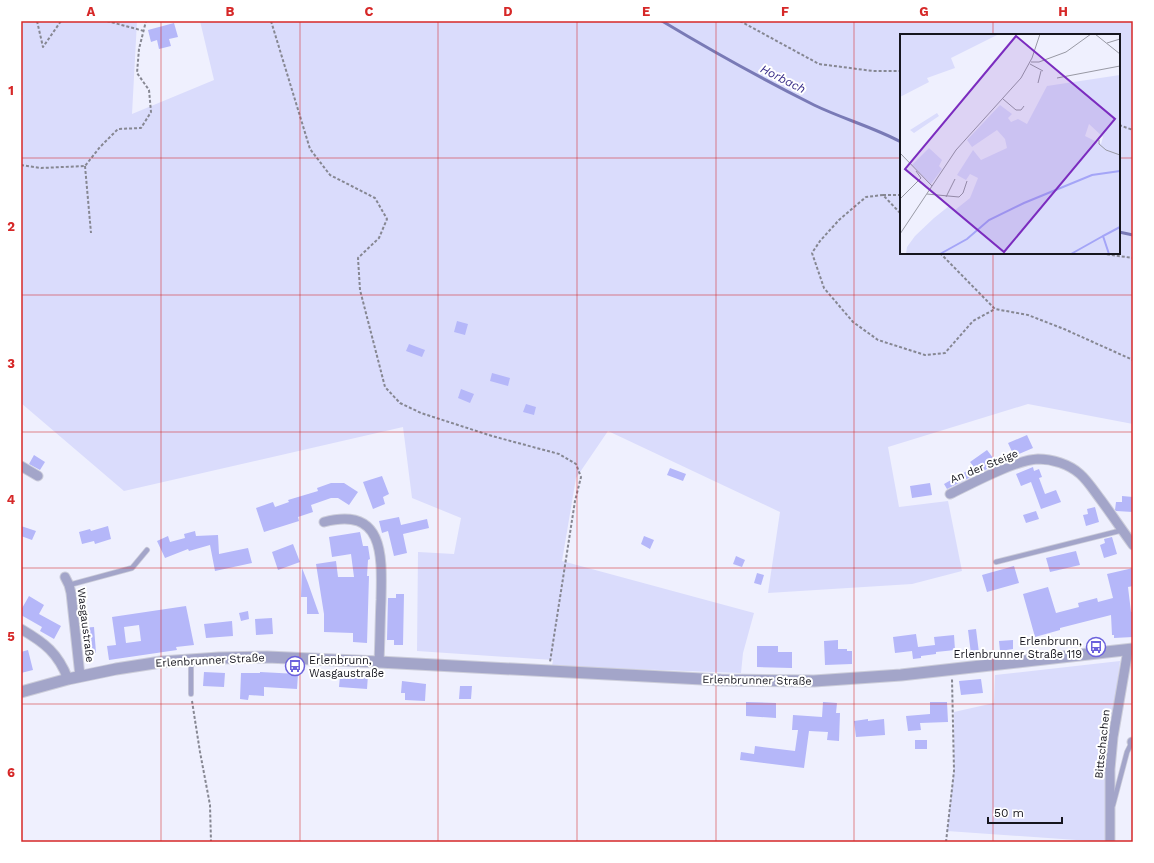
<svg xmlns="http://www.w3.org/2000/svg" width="1154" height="863" viewBox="0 0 1154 863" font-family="'Work Sans',sans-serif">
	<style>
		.green { fill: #dadcfc; fill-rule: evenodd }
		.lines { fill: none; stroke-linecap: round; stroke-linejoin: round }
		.stream { stroke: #797ab6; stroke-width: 3 }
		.building { fill: #b5b7f9; fill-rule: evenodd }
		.service-casing { stroke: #cccdda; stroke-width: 6 }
		.minor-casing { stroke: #cccdda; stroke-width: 11 }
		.tertiary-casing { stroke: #cccdda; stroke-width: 13 }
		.path { stroke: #868792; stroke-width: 2; stroke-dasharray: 3 2; stroke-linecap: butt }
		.service { stroke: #a3a5c9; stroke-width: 4.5 }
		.minor { stroke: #a3a5c9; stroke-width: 9 }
		.tertiary { stroke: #a3a5c9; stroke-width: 11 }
		.grid { fill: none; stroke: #d62828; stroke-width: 1; stroke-opacity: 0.55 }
		.labels { text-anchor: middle; stroke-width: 4; stroke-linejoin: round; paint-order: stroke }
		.street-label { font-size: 11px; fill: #16161e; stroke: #fff }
		.poi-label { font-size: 11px; fill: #16161e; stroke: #fff; text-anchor: end }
		.water-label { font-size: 12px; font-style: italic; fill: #382c88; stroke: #fff }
		.inset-river { fill: none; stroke: #a4a5f7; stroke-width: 2 }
		.inset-road { fill: none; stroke: #9899a4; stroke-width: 1 }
		.view { fill: #7b2cbf; fill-opacity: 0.15; stroke: #7b2cbf; stroke-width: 2 }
		.inset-edge { fill: none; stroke: #16161e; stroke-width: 2 }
		.neatline { fill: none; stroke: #d62828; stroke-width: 1.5 }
		.grid-label { font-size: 13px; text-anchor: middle; font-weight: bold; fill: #d62828 }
	</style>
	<rect width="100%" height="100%" fill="#eff0fe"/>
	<!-- green -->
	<path class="green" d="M21 21H137L132 114 214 80 200 21H1133V424L1028 404 888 447 899 507 948 501 962 571 912 584 768 593 780 512 608 431 576 478 562 561 754 613 743 653 741 673 552 666 553 660 417 651 418 552 454 554 461 518 412 498 403 427 124 491 21 403ZM901 35H1119V253H901Z
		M1120 661 1107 770 1105 842 947 831 954 771V712L994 703 995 675Z"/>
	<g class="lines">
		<!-- stream -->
		<path class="stream" d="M662 21C712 51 762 79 814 105 843 119 873 127 901 142
			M1119 232 1133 235"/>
	</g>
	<!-- building -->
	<path class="building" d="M174 23 178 37 169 39 171 46 159 49 157 40 151 42 148 30Z
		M457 321 468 324 465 335 454 332Z
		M409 344 425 350 422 357 406 351Z
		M492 373 510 378 508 386 490 381Z
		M461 389 474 394 470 403 458 398Z
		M526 404 536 407 534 415 523 412Z
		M1027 435 1033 448 1014 456 1008 443Z
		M987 450 997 463 989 468 947 489 944 484 974 467 970 462Z
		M34 455 45 462 40 470 29 464Z
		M1033 467 1034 471 1039 469 1042 477 1039 478 1045 494 1056 490 1061 502 1041 509 1031 482 1021 486 1016 474Z
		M670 468 686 474 683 481 667 475Z
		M382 476 389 494 383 497 385 504 373 509 363 482Z
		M331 483H344L358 492 349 505 338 498H331L311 505 313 512 298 517 299 521 264 532 256 508 273 502 275 507 289 502 288 500 318 491 317 488Z
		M930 483 932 495 912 498 910 486Z
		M1122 496 1133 497V512L1116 511 1115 510 1116 502H1122Z
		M1095 507 1099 522 1086 526 1083 515 1088 514 1087 509Z
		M1036 511 1039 519 1026 523 1023 515Z
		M399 517 401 525 427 519 429 528 403 534 407 553 394 556 388 531 382 533 379 521Z
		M21 526 36 531 32 540 21 536Z
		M108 526 111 539 95 544 94 541 82 544 79 532 90 529 91 531Z
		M195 531 196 536 218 535 219 554 248 548 252 563 215 571 210 545 189 551 188 549 165 558 157 541 168 536 170 542 185 538 184 534Z
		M360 532 363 546H368L370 559 368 560 367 576H369L367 643 353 642V633L324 632V614L316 564 336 561 338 577H354L351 554 332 557 329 537Z
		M644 536 654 540 650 549 641 544Z
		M1112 537 1117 554 1104 558 1100 545 1105 543 1104 539Z
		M293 544 300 562 278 570 272 552Z
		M1076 551 1080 565 1050 572 1046 558Z
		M736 556 745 560 742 567 733 564Z
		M1014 566 1019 583 987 592 982 575Z
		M302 568 308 583 319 614H307V597H301Z
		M1133 568V586L1128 587 1131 612H1133V637L1114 638V635H1112L1111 615 1060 628V630L1035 637 1023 594 1048 587 1056 613 1079 607 1078 603 1097 598 1098 602 1113 598 1107 574Z
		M757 573 764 575 761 585 754 583Z
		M396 594H404L403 645H394V640H387L388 598H396Z
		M29 596 44 605 39 614 61 626 54 639 40 631 42 627 21 615V610Z
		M186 606 194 645 176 647 177 650 109 660 107 646 116 645 112 617ZM139 625 141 641 126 643 124 627Z
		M248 611 249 619 241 621 239 613Z
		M272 618 273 634 256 635 255 619Z
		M232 621 233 636 206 638 204 624Z
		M94 627 96 653 84 654 81 628Z
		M976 629 979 653 971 654 968 630Z
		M916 634 918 647 935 645 934 637 954 635 955 650 936 652V654L921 656V658L913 659 912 651 895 653 893 637Z
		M838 640V649H847V651H852V664L825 665 824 641Z
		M1013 640V649L1000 651 999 641Z
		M757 646H778V652H792V668L757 667Z
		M28 650 33 670 21 673V652Z
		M204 672 225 673 224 687 203 686Z
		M260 672 298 674 297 689 264 687V696L249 695 248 700 240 699 241 673H260Z
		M345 673 368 675 367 689 339 687 340 676H345Z
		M981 679 983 693 961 695 959 681Z
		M402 681 426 684 425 701 405 700V693H401Z
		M460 686H472L471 699H459Z
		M746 702 776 703V718L746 716Z
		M823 702 837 703 836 713H840L839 741 827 740 828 732 809 731 804 768 740 760 741 752 754 754 755 746 795 751 798 730H792L793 715 822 717Z
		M930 702H947L948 722 920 723 921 730 908 731 906 716 930 714Z
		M868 719V721L884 719 885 735 856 737 854 721Z
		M915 740H927V749H915Z"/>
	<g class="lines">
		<!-- service casing -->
		<g class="service-casing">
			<path id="service" d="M996 562 1123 530
				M69 585 132 568 147 550
				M191 694V661
				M1113 805 1127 752 1132 742"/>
		</g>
		<!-- minor casing -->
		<g class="minor-casing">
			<path id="minor" d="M21 466 38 476
				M950 494C971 484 1015 460 1038 459 1052 459 1069 464 1080 474 1088 481 1094 491 1101 500 1112 515 1122 530 1133 545
				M324 522C385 506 382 557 381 600 380 621 380 641 379 662
				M65 577 69 585 71 593 80 676
				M21 629C45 643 58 653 68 679
				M1132 742H1133
				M1110 842V769L1113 737 1128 650"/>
		</g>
		<!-- tertiary casing -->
		<g class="tertiary-casing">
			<path id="tertiary" d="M21 692 68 679 116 669 161 662 219 658 267 657 379 662 721 680 814 681 901 675 1133 649"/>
		</g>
		<!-- path -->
		<path class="path" d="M37 21 43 47 61 21
			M107 21 144 31
			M271 21 310 149 330 175 375 198 387 219 379 238 358 258 360 290 385 387 400 403 421 413 492 436 559 454 576 464 581 477 575 501 550 662
			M740 21 819 64 873 71H901
			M1119 125 1133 130
			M21 165 41 168 85 166 100 147 118 129 141 128 151 112 149 90 137 73 139 49 146 21
			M85 166 91 233
			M883 195 866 197 839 220 820 241 812 253 824 288 853 322 878 340 925 355 945 353 973 321 995 309
			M901 195H883L901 214
			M940 253 995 309 1028 315 1064 329 1133 360
			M1097 253 1133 258
			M192 701 200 752 210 805 211 842
			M946 842 954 771 952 679"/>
		<!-- service -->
		<use href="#service" class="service"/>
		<!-- minor -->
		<use href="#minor" class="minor"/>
		<!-- tertiary -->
		<use href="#tertiary" class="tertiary"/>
	</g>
	<!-- grid -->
	<path class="grid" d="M161 21V842M300 21V842M438 21V842M577 21V842M716 21V842M854 21V842M993 21V35M21 158H901M1119 158H1133M993 253V842M21 295H1133M21 432H1133M21 568H1133M21 704H1133"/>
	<!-- icons -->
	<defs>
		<g id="bus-ring" transform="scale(1)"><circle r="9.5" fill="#fff" stroke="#6c62dc" stroke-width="1.5"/><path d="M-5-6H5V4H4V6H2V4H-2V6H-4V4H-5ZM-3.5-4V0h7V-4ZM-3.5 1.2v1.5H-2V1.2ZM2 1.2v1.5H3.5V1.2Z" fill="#6c62dc"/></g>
	</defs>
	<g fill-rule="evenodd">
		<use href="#bus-ring" x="1096" y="647"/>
		<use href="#bus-ring" x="295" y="666"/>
	</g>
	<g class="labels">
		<!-- street labels -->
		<g class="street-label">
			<text transform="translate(984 466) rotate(-22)" y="4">An der Steige</text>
			<text transform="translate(86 625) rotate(83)" y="4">Wasgaustraße</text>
			<text transform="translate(210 660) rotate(-3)" y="4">Erlenbrunner Straße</text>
			<text transform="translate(757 680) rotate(1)" y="4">Erlenbrunner Straße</text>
			<text transform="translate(1102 744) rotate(-84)" y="4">Bittschachen</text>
		</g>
		<!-- poi labels -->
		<g class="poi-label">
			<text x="1082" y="645">Erlenbrunn,<tspan x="1082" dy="13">Erlenbrunner Straße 119</tspan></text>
			<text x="309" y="664" text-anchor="start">Erlenbrunn,<tspan x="309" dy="13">Wasgaustraße</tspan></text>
		</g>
		<!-- water labels -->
		<g class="water-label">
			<text transform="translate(783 79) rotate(27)" y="4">Horbach</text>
		</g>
	</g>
	<!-- overview -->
	<g transform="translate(900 34)">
		<rect width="220" height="220" fill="#eff0fe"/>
		<path d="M0 0H99L51 24 55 34 27 44 29 48 0 63ZM220 41V220H6L7 213 15 202 34 184 49 172 55 176 70 164 78 144 70 140 66 146 57 141 73 116 81 126 107 114 105 105 97 96 72 113 67 106 100 71 112 80 108 84 111 88 118 85 127 90 147 52ZM189 90 203 103 201 110 185 102ZM37 79 39 82 14 99 10 96ZM29 114 42 126 39 132 42 135 31 150 12 131Z" fill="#dadcfc" fill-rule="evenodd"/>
		<path class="inset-river" d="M40 220 67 205 89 186 124 169 192 141 220 137M171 220 203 202M209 220 203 202 220 193"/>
		<path class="inset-road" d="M195 0 220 20M207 9 220 5M131 28H139L166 18 191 0M130 30 143 37M157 44 220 32M138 49 141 37M103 65 116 76H121L124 72M199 106V110L206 116 220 121M0 119 32 152M27 160 59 163 63 159 67 147M46 163 55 145M0 165 21 144 16 137M0 200 56 116 121 44 132 24 140 0"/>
		<path class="view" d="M116 2 215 85 104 218 5 135Z"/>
		<rect width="220" height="220" class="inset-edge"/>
	</g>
	<!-- border -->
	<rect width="1154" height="863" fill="none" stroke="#ffffff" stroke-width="44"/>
	<!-- scale -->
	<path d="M988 817v6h74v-6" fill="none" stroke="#16161e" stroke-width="2"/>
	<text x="994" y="817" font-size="12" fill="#16161e" stroke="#ffffff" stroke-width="3" paint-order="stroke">50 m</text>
	<rect x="22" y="22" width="1110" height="819" class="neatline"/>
	<g class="grid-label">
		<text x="91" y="16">A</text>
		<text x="230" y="16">B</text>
		<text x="369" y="16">C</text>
		<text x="508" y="16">D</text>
		<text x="646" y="16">E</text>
		<text x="785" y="16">F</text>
		<text x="924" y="16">G</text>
		<text x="1063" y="16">H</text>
		<text x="11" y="95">1</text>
		<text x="11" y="231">2</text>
		<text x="11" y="368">3</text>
		<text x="11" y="504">4</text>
		<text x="11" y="641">5</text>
		<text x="11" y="777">6</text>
	</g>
</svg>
